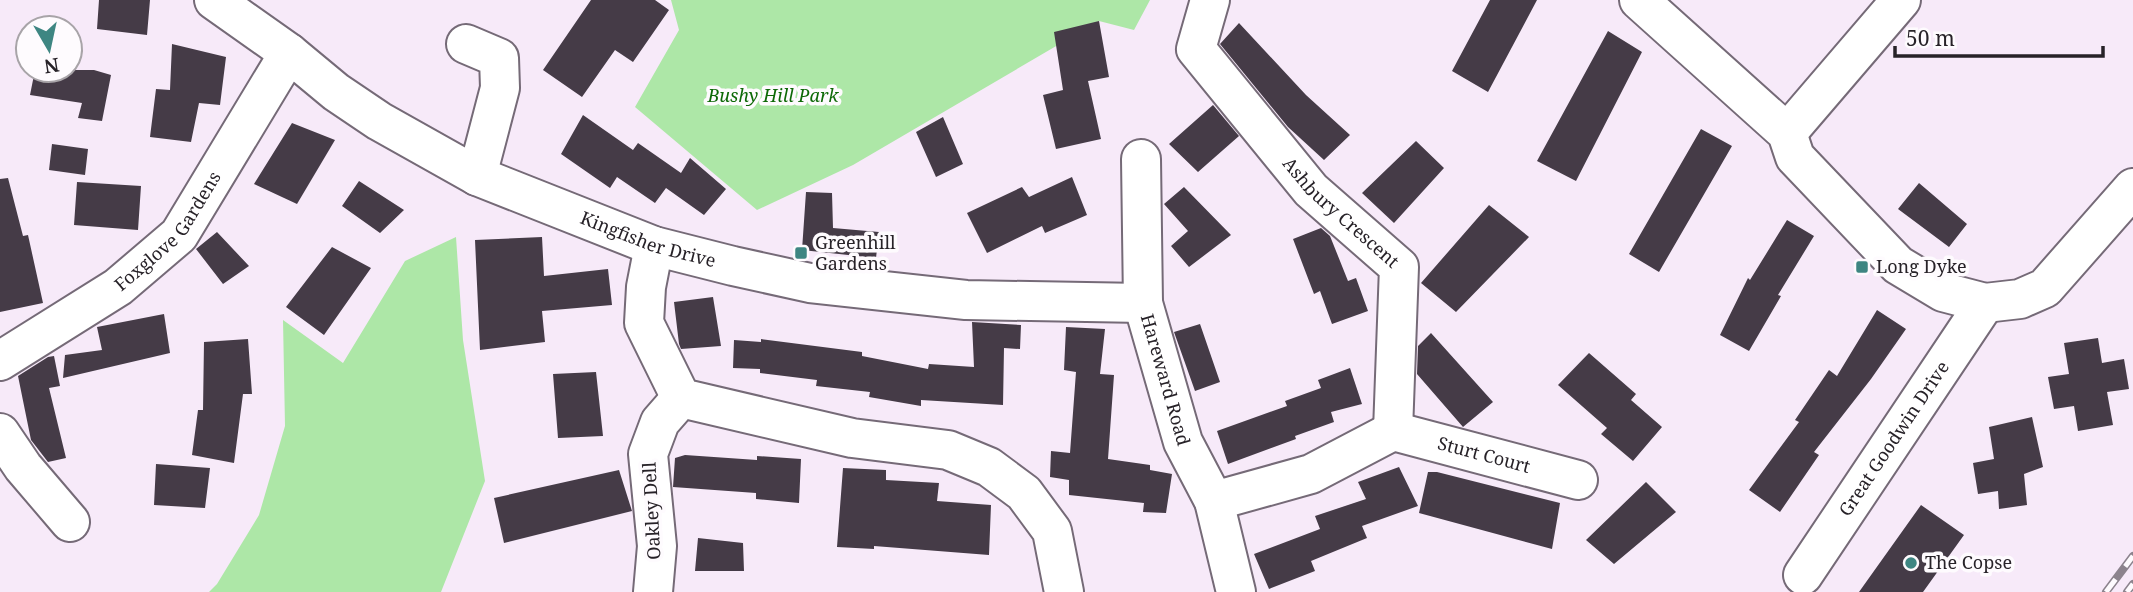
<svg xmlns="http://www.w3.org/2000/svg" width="2133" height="592" viewBox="0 0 2133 592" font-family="'Noto Serif',serif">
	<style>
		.green { fill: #ade7a7 }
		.building { fill: #453b47 }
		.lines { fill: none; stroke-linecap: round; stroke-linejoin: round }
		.minor-casing { stroke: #756a77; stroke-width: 42 }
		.minor { stroke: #fff; stroke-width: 38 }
		.rail-casing { stroke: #8c838d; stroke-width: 8 }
		.rail { stroke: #fefbfe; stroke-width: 5; stroke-dasharray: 16; stroke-linecap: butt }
		.poi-dot { fill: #3e8682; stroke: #fefbfe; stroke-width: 2.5 }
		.labels { text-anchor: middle; stroke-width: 7; stroke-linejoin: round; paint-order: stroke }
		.park-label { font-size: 18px; font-style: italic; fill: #0d6906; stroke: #fefbfe }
		.street-label { font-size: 18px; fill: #272228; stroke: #fefbfe }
		.poi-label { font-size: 18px; fill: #272228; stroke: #fefbfe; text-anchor: start }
	</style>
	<rect width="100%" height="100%" fill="#f7eaf9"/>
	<!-- green -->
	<path class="green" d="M671 0H1150L1134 30 1099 21 853 165 757 210 635 107 679 30Z
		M456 237 463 340 485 481 441 592H209L217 584 259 515 285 426 283 320 343 363 405 261Z"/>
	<!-- building -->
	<path class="building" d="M99 0H150L147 35 97 29Z
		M591 0H655L669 10 633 62 615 50 582 97 543 70Z
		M1490 0H1537L1488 92 1452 71Z
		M1099 21 1109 77 1088 81 1101 139 1056 149 1043 95 1063 90 1054 32Z
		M1239 23 1306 95 1350 135 1324 160 1288 127 1220 44Z
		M1608 31 1642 52 1576 181 1537 161Z
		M172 44 226 57 220 105 199 103 191 142 150 137 156 89 170 90Z
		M35 70H94L111 75 102 121 78 118 82 103 30 95Z
		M1213 105 1239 136 1198 172 1169 144Z
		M583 115 633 150 638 143 681 173 690 158 726 189 704 215 666 188 655 203 617 177 610 188 561 154Z
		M943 117 963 164 936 177 916 132Z
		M292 123 335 140 297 204 254 184Z
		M1701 129 1732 146 1659 272 1629 254Z
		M1416 141 1444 168 1394 223 1362 193Z
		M52 144 88 149 85 175 49 170Z
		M1072 177 1087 215 1045 233 1042 226 987 253 967 213 1022 187 1029 197Z
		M8 178 23 236 28 235 43 303 0 312V179Z
		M359 181 404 210 380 233 342 206Z
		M77 182 141 186 138 230 74 225Z
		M1919 183 1967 224 1949 247 1898 209Z
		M1184 187 1231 235 1189 267 1171 246 1188 231 1164 204Z
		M806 192 832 193 833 228 879 232 876 258 802 250Z
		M1489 205 1529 237 1456 312 1421 283Z
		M1787 220 1814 236 1778 295 1781 296 1749 351 1720 335 1748 278 1750 280Z
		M1321 228 1330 236 1348 281 1356 278 1368 311 1332 324 1320 291 1314 294 1293 239Z
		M217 232 249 266 223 284 196 249Z
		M542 237 544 276 608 269 612 305 542 311 545 342 480 350 475 240Z
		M332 247 371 268 324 335 286 307Z
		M713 297 721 346 681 349 679 344 674 302Z
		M1877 310 1906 329 1871 379 1814 452 1819 455 1780 512 1749 490 1799 422 1795 420 1829 370 1837 376Z
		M164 314 170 353 63 378 65 355 102 350 97 327Z
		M972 322 1021 325 1020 349 1004 348 1003 405 921 400V406L869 397 870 392 816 386 817 380 760 373V369L733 368 734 340 761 342V339L862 352V356L928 369 929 364 974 367Z
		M1200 324 1220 382 1195 391 1174 332Z
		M1066 327 1105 329 1100 374 1114 375 1108 459 1150 465V470L1172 474 1166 513 1143 512 1144 503 1069 495V480L1050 477 1051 451 1070 453 1076 372 1064 370Z
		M1431 333 1493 402 1463 427 1417 374 1418 346Z
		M2098 338 2102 363 2124 359 2129 389 2107 392 2113 425 2078 431 2074 406 2054 409 2048 377 2069 374 2064 343Z
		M248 339 252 394H243L234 463 192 455 198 410H203L204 342Z
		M1589 353 1636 394 1631 400 1662 427 1633 461 1601 434 1607 428 1558 385Z
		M54 356 60 386 49 388 66 458 48 462 31 440 18 376 48 357Z
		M1350 368 1362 404 1331 412 1334 422 1295 436 1296 439 1228 464 1217 431 1287 406 1285 401 1321 388 1318 380Z
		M596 372 603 436 558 438 553 374Z
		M2032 417 2043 467 2024 474 2027 505 1999 509 1998 491 1978 494 1973 463 1994 459 1989 427Z
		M685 455 757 460V456L801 459 799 503 756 499V493L673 487 675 458Z
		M156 464 210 468 205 508 154 505Z
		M1399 467 1418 506 1362 526 1367 538 1311 561 1315 571 1269 589 1254 554 1320 529 1315 516 1366 499 1358 482Z
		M843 468 886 470V480L939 483 937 501 991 505 989 555 874 546V549L837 547Z
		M619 470 632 511 504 543 494 498Z
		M1428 472H1437L1560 503 1552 549 1419 513Z
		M1646 482 1676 512 1614 564 1586 540Z
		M1921 505 1964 535 1923 592H1859Z
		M698 538 743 543 744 571H695Z"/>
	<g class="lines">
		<!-- minor casing -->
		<g class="minor-casing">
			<g id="minor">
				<path id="s1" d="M214 0 289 53 336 92 379 121 477 176 654 246 733 266 810 283 966 300 1143 303"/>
				<path id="s2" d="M1210 0 1196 49 1311 190 1399 267 1393 431"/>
				<path d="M1639 0 1787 133 1795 157 1898 265 1943 292 1985 303 2020 299 2045 288 2133 188"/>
				<path d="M466 44 499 58 500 88 477 176"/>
				<path d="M1787 133 1901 0"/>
				<path id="s3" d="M1141 159 1143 303 1183 442 1214 501 1236 592"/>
				<path d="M654 246 646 287 644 323 681 398 852 438 948 450 989 467 1024 493 1052 531 1064 592"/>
				<path id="s4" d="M0 361 118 287 179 235 289 53"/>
				<path id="s5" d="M1393 431 1578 480"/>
				<path d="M0 433 23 467 70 522"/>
				<path d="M1214 501 1311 474 1393 431"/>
				<path id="s6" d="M1803 575 1985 303"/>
				<path d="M653 592 657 546 648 454 660 422 681 398"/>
			</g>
		</g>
		<!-- minor -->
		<use href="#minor" class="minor"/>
		<!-- rail casing -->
		<g class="rail-casing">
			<path id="rail" d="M2106 592 2133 556
				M2127 592 2133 584"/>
		</g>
		<!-- rail -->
		<use href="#rail" class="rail"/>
	</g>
	<!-- markers -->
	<g class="poi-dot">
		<rect x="794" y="246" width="14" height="14" rx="3.5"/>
		<rect x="1855" y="260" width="14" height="14" rx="3.5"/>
		<circle cx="1911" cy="563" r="7"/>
	</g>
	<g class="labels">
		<!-- park labels -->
		<g class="park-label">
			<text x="773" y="102">Bushy Hill Park</text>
		</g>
		<!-- street labels -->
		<g class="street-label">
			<text dy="6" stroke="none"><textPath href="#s2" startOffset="270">Ashbury Crescent</textPath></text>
			<text dy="6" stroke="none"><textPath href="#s4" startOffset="215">Foxglove Gardens</textPath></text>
			<text dy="6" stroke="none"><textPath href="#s1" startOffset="500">Kingfisher Drive</textPath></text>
			<text dy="6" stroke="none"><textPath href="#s3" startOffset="224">Hareward Road</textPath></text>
			<text dy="6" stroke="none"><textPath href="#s6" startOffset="164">Great Goodwin Drive</textPath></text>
			<text dy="6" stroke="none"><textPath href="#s5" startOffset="94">Sturt Court</textPath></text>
			<text transform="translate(652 511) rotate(-93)" y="6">Oakley Dell</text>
		</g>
		<!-- poi labels -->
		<g class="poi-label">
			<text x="815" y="249">Greenhill<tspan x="815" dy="21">Gardens</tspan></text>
			<text x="1876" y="273">Long Dyke</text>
			<text x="1925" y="569">The Copse</text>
		</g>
	</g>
	<!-- north arrow -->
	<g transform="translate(49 49) rotate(171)"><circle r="33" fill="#fefbfe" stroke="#a8a4a8" stroke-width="2"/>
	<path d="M0-5L12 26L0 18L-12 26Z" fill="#3e8682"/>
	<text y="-10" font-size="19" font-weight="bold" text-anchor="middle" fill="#272228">N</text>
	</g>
	<!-- scale -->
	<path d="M1895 46v10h208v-10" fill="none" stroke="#272228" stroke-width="3.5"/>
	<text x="1906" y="46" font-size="21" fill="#272228" stroke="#fefbfe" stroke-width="5" paint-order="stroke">50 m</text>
</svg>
